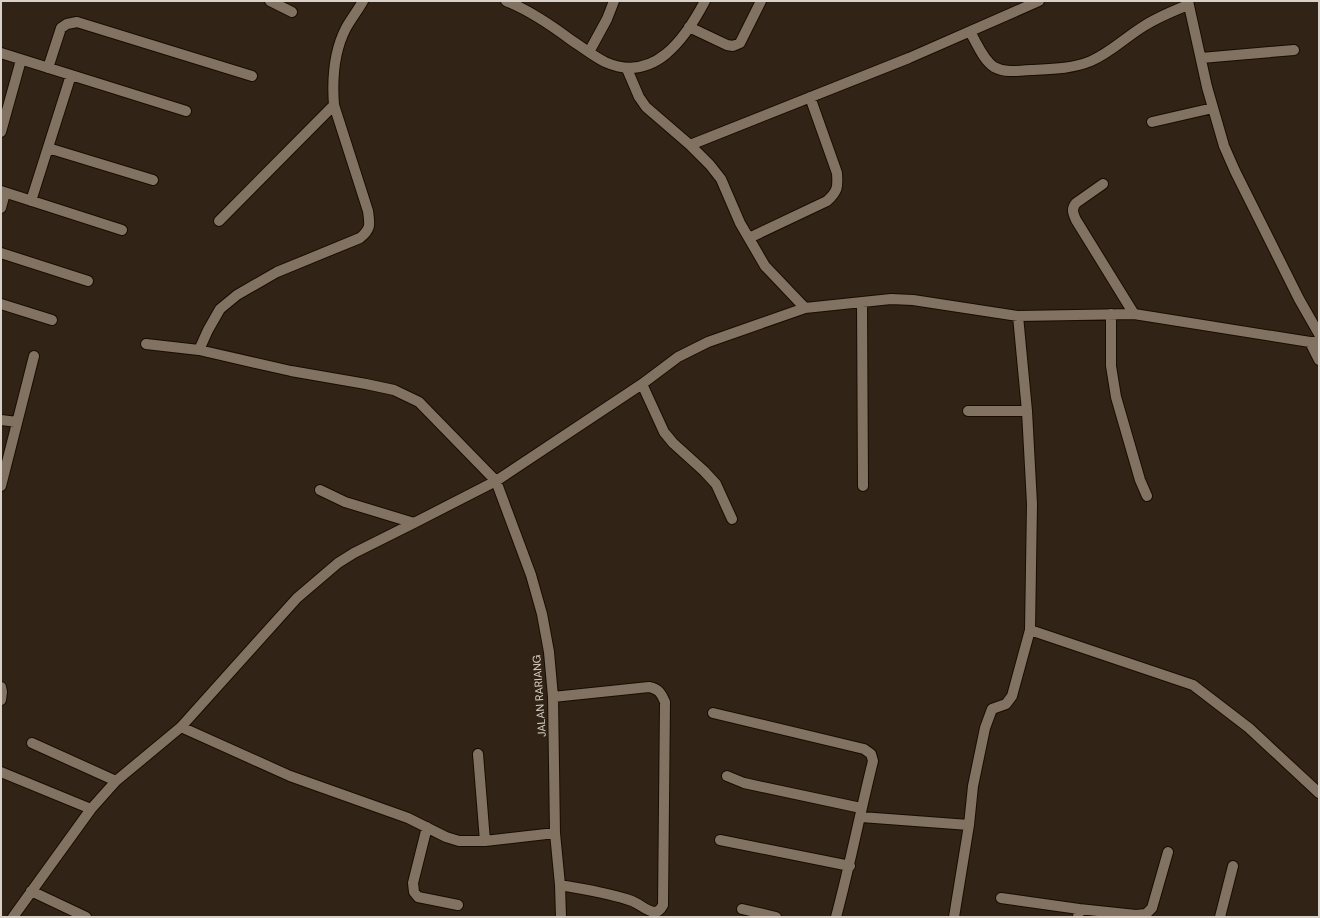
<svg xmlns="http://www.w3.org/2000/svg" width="1320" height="918" viewBox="0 0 1320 918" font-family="'DM Sans',sans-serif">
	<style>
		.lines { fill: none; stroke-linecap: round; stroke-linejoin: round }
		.minor-casing { stroke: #180d02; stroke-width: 12 }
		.minor { stroke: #817262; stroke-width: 10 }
		.labels { text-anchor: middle; stroke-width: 4; stroke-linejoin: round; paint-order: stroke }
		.street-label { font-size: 11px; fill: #dad2c9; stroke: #312416 }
	</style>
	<rect width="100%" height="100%" fill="#312416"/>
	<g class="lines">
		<!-- minor casing -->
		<g class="minor-casing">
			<path id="minor" d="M270 1 292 12
				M506 1C529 10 551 25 571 40 582 47 593 56 605 62 654 84 685 39 705 1
				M1188 1 1207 87 1224 146 1235 171 1299 299 1319 334
				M689 27 727 45 733 46 740 43 761 1
				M970 32C977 43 983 60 994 67 1005 73 1018 71 1030 70 1050 69 1072 69 1091 61 1110 53 1126 37 1144 26 1158 17 1173 11 1188 5
				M589 52 607 19 614 1
				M1 53 186 111
				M1201 58 1294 50
				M48 68 61 28 67 24 77 22 252 76
				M627 69 639 97 646 107 690 145 710 165 721 179 740 223 765 266 805 308
				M1152 122 1213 108
				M1 132 21 60
				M690 145 909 58 1039 1
				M48 148 153 180
				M1103 184 1076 203C1071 209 1073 213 1076 220L1134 314
				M1 191 122 230
				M31 201 71 75
				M1 208 5 193
				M219 221 334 105
				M749 238 827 201C838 191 838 187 837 173L810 97
				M1 253 88 281
				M862 302 863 486
				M1 304 52 320
				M1111 314V366L1116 397 1140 480 1147 496
				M1310 342 1319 360
				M146 344 199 350 291 371 366 384 394 390 419 402 496 481 531 575 542 614 549 652 553 697 555 833 560 885 561 917
				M199 350 208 330 220 309 237 295 277 272 360 238C371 229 370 225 368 211L334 105C332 79 334 51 346 28 351 19 358 10 363 1
				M642 384 664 432 673 443 704 471 716 484 732 519
				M968 411H1027
				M1 420 17 422
				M1 486 34 356
				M320 490 345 502 414 523
				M1030 630 1193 685 1249 728 1319 793
				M1 687 2 692 1 700
				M553 697 649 687C659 689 661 693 665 702L663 905C661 909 659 912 654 912 646 911 640 904 632 901 611 893 582 889 560 885
				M713 713 864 749 871 754 873 761C860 813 850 865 836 917
				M181 727 290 776 408 818 446 837 459 841H485L555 833
				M32 743 116 781
				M478 754 485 841
				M1 772 91 809
				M727 776 744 783 861 808
				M861 817 969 825
				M427 827 413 883 414 892 418 897 458 905
				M720 840 850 866
				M31 891 86 917
				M1001 898 1079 909
				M742 909 776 917
				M13 917 91 809 116 781 181 727 297 598 338 563 354 553 414 523 496 481 642 384 678 357 708 342 805 308 891 299 913 300 1018 316 1134 314 1310 342H1319
				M954 917 969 825 973 786 985 728 992 709 1006 704 1012 696 1030 630 1032 504 1027 411 1018 316
				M1078 917 1079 909 1136 915 1146 914 1152 908 1168 852
				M1220 917 1233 866"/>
		</g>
		<!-- minor -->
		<use href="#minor" class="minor"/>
	</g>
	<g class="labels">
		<!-- street labels -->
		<g class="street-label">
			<text transform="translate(539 696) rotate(-94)" y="4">JALAN RARIANG</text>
		</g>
	</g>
	<!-- border -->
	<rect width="1320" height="918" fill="none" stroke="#dad2c9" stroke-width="4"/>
</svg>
